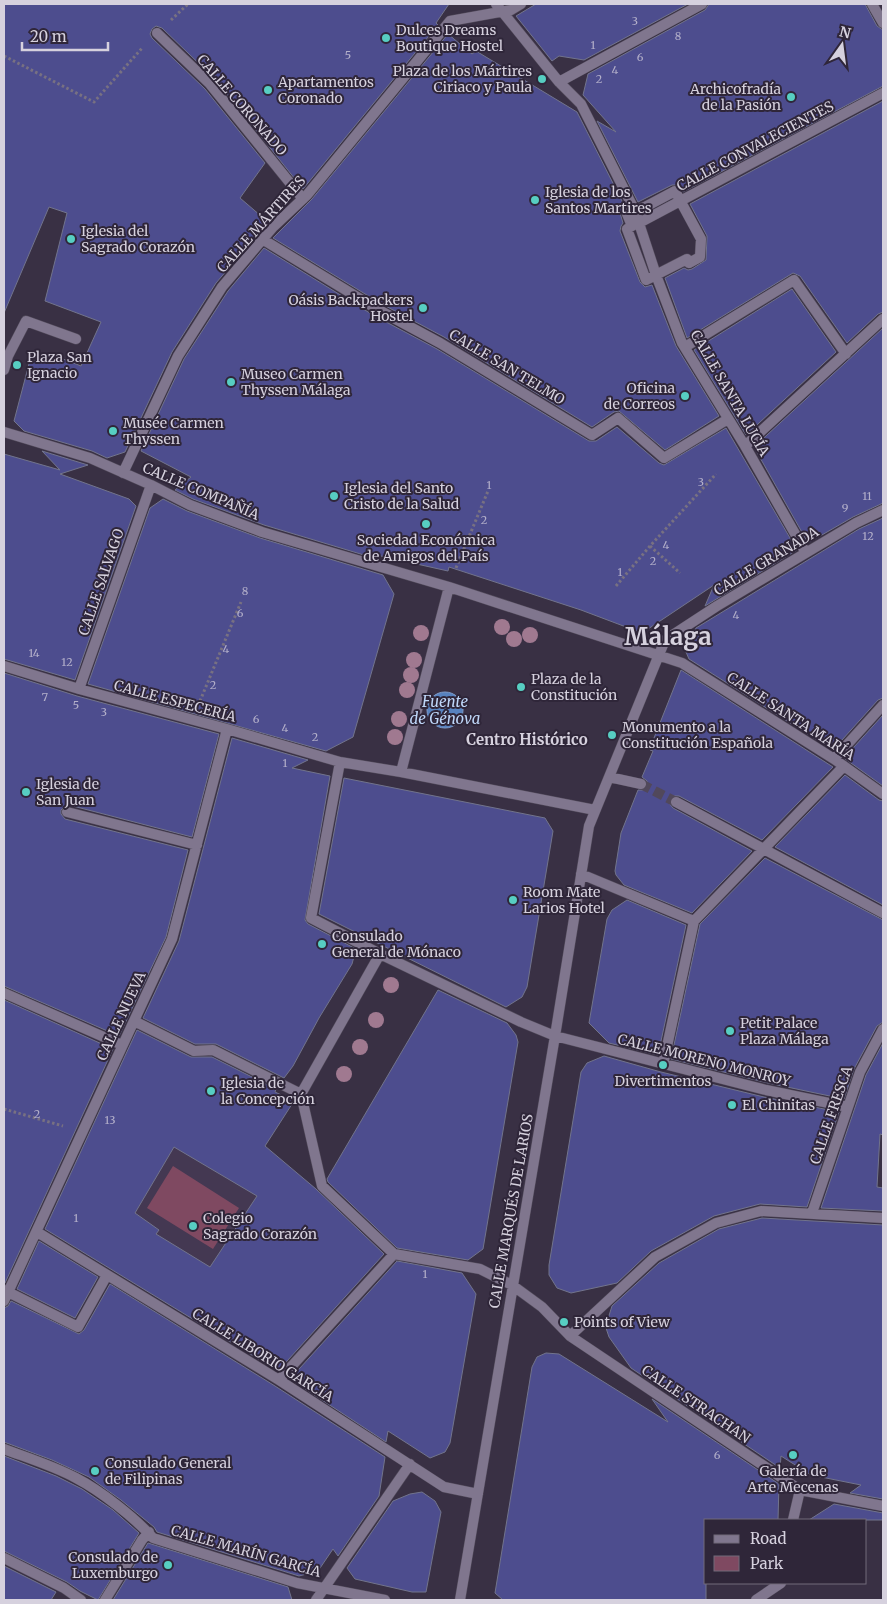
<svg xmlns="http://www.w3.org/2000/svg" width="887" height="1604" viewBox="0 0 887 1604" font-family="Merriweather,serif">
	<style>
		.built { fill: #443852 }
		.green { fill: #7f4961 }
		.water { fill: #5782bf; stroke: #7d9ac8 }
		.building { fill: #4d4d8e; stroke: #72748c; fill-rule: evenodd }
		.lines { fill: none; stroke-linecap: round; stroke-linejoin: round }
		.street-tunnel { stroke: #51485b; stroke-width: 10; stroke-dasharray: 10 5; stroke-linecap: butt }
		.street-casing { stroke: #534c5c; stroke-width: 11 }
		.path { stroke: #787182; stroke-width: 3; stroke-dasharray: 2.5 2.5; stroke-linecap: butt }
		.street { stroke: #80768e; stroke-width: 10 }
		.tree { fill: #a07990 }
		.poi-dot { fill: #57cec2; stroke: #2f2639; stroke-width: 2 }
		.labels { text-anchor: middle; stroke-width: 4; stroke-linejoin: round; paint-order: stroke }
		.number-label { font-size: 11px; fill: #b4b0ca }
		.poi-label { font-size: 14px; fill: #d6d1de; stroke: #2f2639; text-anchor: start }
		.street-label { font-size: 14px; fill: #d6d1de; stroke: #2f2639 }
		.water-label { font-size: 15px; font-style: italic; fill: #bfd7f9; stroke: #2f2639 }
		.neighbourhood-label { font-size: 15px; font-weight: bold; fill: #d6d1de; stroke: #2f2639 }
		.town-label { font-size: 24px; font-weight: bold; fill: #d6d1de; stroke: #2f2639 }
	</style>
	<rect width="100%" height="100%" fill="#393044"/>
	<!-- built -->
	<path class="built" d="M163 1140 259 1194 261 1296 110 1245 131 1219Z"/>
	<!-- green -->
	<path class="green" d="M173 1166 239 1208 213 1249 147 1208Z"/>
	<!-- water -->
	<path class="water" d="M427 710a18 18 0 1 1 36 0a18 18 0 1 1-36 0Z"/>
	<!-- building -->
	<path class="building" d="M4 4H449L436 23 438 25 303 189 215 79 162 28 156 26 152 29 150 34 152 38 205 89 265 163 240 198 268 222 216 283 172 352 125 452 107 458 92 451 24 431 14 421 30 360 50 363 53 355 81 366 101 322 45 301 67 213 49 207 4 313Z
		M536 4H688L584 60 559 56 552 61 516 16Z
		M709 4H865L877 26 883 30V86L683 192 679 185H672L638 202 597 121 616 132 583 95 588 74 705 10Z
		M448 34 472 54 476 51 577 112 625 207 620 213 623 223 621 226 620 231 640 282 645 287 652 285 676 346 719 416 665 450 619 411 614 412 592 427 444 337 380 303 273 238 312 199Z
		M883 101V312L878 314 847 343 800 276 793 273 687 338 665 278 684 268 688 270 692 269 706 260 707 236 690 204Z
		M264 248 373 315 437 349 589 441H596L617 427 659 463 664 465 726 428 797 550 705 606 714 585 642 633 581 610 449 567 448 571 372 554 374 558 264 525 193 499 175 490 191 477 141 451 184 359 228 291Z
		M792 289 836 352 746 435 694 350Z
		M883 328V503L853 517 808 543 754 447Z
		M42 451 88 465 60 474 129 499 136 506 75 680 4 659V454L60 470Z
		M163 499 187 511 260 538 383 575 394 594 353 737 326 751 88 684 150 508Z
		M883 518V698L878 700 833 750 689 659 686 652 696 628 859 529Z
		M681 670 833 767 762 840 679 796H672L669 803 673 808 752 851 692 913 624 885 616 875 615 871 621 833 638 790H644L648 786 647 781 642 777 653 751 650 750 654 738Z
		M4 673 77 696 219 734 192 837 69 805 65 806 61 810V814L65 819 188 850 166 937 119 1036 4 986Z
		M883 715V786L844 758Z
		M232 738 308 760 292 768 330 776 305 920 308 924 356 949 352 964 319 1018 293 1066 284 1078 216 1044H195L143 1018 179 941Z
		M845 775 879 800 883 801V905L775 847Z
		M344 778 545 818 553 831 527 987 522 997 506 1007 319 914Z
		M765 858 883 920V1022L877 1026 854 1069 844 1099 768 1083 671 1059 700 924Z
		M627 900 686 925 658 1055 609 1043 589 1023 607 919 612 910Z
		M438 990 507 1023 516 1035 518 1042 483 1249 468 1260 397 1248 328 1182 327 1179Z
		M4 1000 113 1049 5 1283H4Z
		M137 1030 191 1057H212L276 1089 275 1092 294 1101 265 1146 316 1189 384 1254 278 1371 45 1229ZM174 1147 257 1196 210 1267 156 1234 159 1230 135 1213Z
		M883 1043V1135L880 1134 877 1187 883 1188V1211L821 1208 866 1075Z
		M604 1056 661 1072 764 1097 839 1112 807 1207 760 1204 714 1216 651 1251 617 1283 571 1293 557 1288 549 1275V1265L581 1072 587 1063Z
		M762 1218 883 1225V1499L850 1493 861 1485 811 1475 781 1456 780 1468 631 1368 609 1337 606 1328 607 1322 612 1306 659 1263 719 1229Z
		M39 1241 98 1277 75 1318 17 1289Z
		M397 1261 462 1273 476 1294 450 1443 445 1452 430 1458 388 1431 386 1442 290 1379Z
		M110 1284 275 1386 385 1457 379 1496 338 1556 333 1549 318 1571 299 1576 157 1532 154 1527 121 1500 89 1477 52 1460 4 1442V1308L8 1306 11 1301 79 1334 84 1330Z
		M546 1353 559 1354 668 1422 652 1399 779 1484 778 1520H706V1600H503L495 1593 532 1367 537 1357Z
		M4 1456 56 1476 82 1489 113 1510 139 1533 98 1600 80 1591 67 1582 4 1551Z
		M422 1492 435 1501 441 1512 426 1592H412L355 1579 347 1568 393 1501 410 1494Z
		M834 1504 883 1513V1520H809Z
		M148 1543 288 1587 292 1600H113Z
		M4 1566 56 1592 51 1600H4Z"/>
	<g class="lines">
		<!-- street-tunnel -->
		<path class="street-tunnel" d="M641 784 676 802"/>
		<!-- street casing -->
		<g class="street-casing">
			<path id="street" d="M496 4 559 82 581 104 635 211 656 275 682 343 745 446 806 553
				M872 4 883 23
				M157 33 210 84 303 199
				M559 82 702 4
				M675 191 701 239 700 257 689 263 687 259 646 280 627 229 632 226 627 214 645 207Z
				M639 223 883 93
				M262 239 377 309 440 343 592 435 618 418 664 458 728 419
				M685 347 794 280 846 354
				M4 370 8 356 26 321 76 339
				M4 432 90 458 151 485 190 505 262 532 449 587 682 663 834 759 883 794
				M745 446 883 319
				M123 473 178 356 222 287 273 227 307 195 450 21 511 10 521 4
				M4 666 79 689 227 729 340 762 401 772 595 810
				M79 689 151 485
				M834 759 883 705
				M340 762 311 918 380 954 521 1022 555 1036 766 1090 848 1107
				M401 772 449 587
				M609 777 641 784
				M676 802 883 913
				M67 812 197 845
				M581 874 694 921
				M694 921 844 766
				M4 993 122 1045
				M134 1021 194 1051 213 1050 301 1094 322 1186 394 1254 480 1269 512 1285 542 1307 570 1336 800 1490 883 1506
				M663 1065 694 921
				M301 1094 380 954
				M812 1213 860 1072 883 1029
				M37 1232 279 1380 444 1487 478 1494
				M4 1290 78 1327 107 1275
				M4 1301 172 939 227 729
				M570 1336 655 1257 716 1223 761 1211 883 1218
				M279 1380 394 1254
				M4 1449C28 1458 54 1466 76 1478 101 1491 134 1517 153 1538L297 1583 385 1600
				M793 1520 800 1490
				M4 1558 64 1588 81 1600
				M105 1600 142 1540 149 1532
				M316 1600 410 1464
				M460 1600 555 1036 589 826 665 640 717 606 856 523 883 510
				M756 1600 781 1583"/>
		</g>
		<!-- path -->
		<path class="path" d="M171 20 188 4
			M4 56 94 102 143 47
			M650 546 680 573
			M456 568 488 491
			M616 586 650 546 716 474
			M200 701 241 602
			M4 1109 63 1126"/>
		<!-- street -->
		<use href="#street" class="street"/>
	</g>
	<!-- trees -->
	<g class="tree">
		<circle cx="502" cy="627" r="8"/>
		<circle cx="421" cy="633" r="8"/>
		<circle cx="530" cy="635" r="8"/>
		<circle cx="514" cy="639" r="8"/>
		<circle cx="414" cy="660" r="8"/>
		<circle cx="411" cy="675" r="8"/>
		<circle cx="407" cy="690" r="8"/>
		<circle cx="399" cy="719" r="8"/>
		<circle cx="395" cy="737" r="8"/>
		<circle cx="391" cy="985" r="8"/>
		<circle cx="376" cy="1020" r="8"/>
		<circle cx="360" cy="1047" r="8"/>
		<circle cx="344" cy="1074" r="8"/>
	</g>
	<!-- markers -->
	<g class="poi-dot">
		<circle cx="386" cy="38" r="5"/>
		<circle cx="542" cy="79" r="5"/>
		<circle cx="268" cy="90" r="5"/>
		<circle cx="791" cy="97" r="5"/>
		<circle cx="535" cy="200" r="5"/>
		<circle cx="71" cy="239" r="5"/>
		<circle cx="423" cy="308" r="5"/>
		<circle cx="17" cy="365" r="5"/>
		<circle cx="231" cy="382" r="5"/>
		<circle cx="685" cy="396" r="5"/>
		<circle cx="113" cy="431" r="5"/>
		<circle cx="334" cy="496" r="5"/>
		<circle cx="426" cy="524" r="5"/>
		<circle cx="521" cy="687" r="5"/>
		<circle cx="612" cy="735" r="5"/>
		<circle cx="26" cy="792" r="5"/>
		<circle cx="513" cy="900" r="5"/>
		<circle cx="322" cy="944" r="5"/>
		<circle cx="730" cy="1031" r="5"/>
		<circle cx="663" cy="1065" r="5"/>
		<circle cx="211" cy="1091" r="5"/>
		<circle cx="732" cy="1105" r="5"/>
		<circle cx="193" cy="1226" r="5"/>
		<circle cx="564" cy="1322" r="5"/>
		<circle cx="793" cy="1455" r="5"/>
		<circle cx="95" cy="1471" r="5"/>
		<circle cx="168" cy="1565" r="5"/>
	</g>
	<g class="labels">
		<!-- number labels -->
		<g class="number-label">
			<text x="635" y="25">3</text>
			<text x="678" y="40">8</text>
			<text x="593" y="49">1</text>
			<text x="348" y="59">5</text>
			<text x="640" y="61">6</text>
			<text x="615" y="74">4</text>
			<text x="599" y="83">2</text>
			<text x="701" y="486">3</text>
			<text x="489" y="489">1</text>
			<text x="867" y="500">11</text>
			<text x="845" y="512">9</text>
			<text x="484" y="524">2</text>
			<text x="868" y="540">12</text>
			<text x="666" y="549">4</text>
			<text x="653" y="565">2</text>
			<text x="620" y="576">1</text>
			<text x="245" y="595">8</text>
			<text x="240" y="617">6</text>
			<text x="736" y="619">4</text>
			<text x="226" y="653">4</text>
			<text x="34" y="657">14</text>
			<text x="67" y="666">12</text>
			<text x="213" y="689">2</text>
			<text x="45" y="701">7</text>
			<text x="76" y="709">5</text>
			<text x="104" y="716">3</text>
			<text x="256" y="723">6</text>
			<text x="285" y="732">4</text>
			<text x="315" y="741">2</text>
			<text x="285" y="767">1</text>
			<text x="37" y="1118">2</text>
			<text x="110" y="1124">13</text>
			<text x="76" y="1222">1</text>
			<text x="425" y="1278">1</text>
			<text x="717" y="1459">6</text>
		</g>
		<!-- poi labels -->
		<g class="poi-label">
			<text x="396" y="35">Dulces Dreams<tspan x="396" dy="16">Boutique Hostel</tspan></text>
			<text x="532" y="76" text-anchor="end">Plaza de los Mártires<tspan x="532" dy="16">Ciriaco y Paula</tspan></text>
			<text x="278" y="87">Apartamentos<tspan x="278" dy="16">Coronado</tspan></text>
			<text x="781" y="94" text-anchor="end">Archicofradía<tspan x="781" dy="16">de la Pasión</tspan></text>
			<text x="545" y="197">Iglesia de los<tspan x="545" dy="16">Santos Martires</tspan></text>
			<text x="81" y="236">Iglesia del<tspan x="81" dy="16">Sagrado Corazón</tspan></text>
			<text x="413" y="305" text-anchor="end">Oásis Backpackers<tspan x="413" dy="16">Hostel</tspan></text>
			<text x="27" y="362">Plaza San<tspan x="27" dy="16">Ignacio</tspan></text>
			<text x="241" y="379">Museo Carmen<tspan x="241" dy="16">Thyssen Málaga</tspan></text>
			<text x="675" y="393" text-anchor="end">Oficina<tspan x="675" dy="16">de Correos</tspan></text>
			<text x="123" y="428">Musée Carmen<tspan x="123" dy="16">Thyssen</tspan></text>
			<text x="344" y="493">Iglesia del Santo<tspan x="344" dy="16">Cristo de la Salud</tspan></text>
			<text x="426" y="545" text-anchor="middle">Sociedad Económica<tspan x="426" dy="16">de Amigos del País</tspan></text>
			<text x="531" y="684">Plaza de la<tspan x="531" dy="16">Constitución</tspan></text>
			<text x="622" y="732">Monumento a la<tspan x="622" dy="16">Constitución Española</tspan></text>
			<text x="36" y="789">Iglesia de<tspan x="36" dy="16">San Juan</tspan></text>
			<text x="523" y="897">Room Mate<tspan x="523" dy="16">Larios Hotel</tspan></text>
			<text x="332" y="941">Consulado<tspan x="332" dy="16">General de Mónaco</tspan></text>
			<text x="740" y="1028">Petit Palace<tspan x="740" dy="16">Plaza Málaga</tspan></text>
			<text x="663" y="1086" text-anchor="middle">Divertimentos</text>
			<text x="221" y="1088">Iglesia de<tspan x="221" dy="16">la Concepción</tspan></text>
			<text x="742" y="1110">El Chinitas</text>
			<text x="203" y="1223">Colegio<tspan x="203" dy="16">Sagrado Corazón</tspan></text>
			<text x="574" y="1327">Points of View</text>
			<text x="105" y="1468">Consulado General<tspan x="105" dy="16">de Filipinas</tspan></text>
			<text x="793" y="1476" text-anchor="middle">Galería de<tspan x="793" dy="16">Arte Mecenas</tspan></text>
			<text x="158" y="1562" text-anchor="end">Consulado de<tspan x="158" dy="16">Luxemburgo</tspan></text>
		</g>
		<!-- street labels -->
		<g class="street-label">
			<text transform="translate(242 105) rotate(49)" y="5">CALLE CORONADO</text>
			<text transform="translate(755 146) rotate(-28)" y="5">CALLE CONVALECIENTES</text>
			<text transform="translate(261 224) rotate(-48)" y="5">CALLE MÁRTIRES</text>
			<text transform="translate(507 367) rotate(31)" y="5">CALLE SAN TELMO</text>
			<text transform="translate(730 393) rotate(60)" y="5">CALLE SANTA LUCÍA</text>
			<text transform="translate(201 491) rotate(23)" y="5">CALLE COMPAÑÍA</text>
			<text transform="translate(766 561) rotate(-31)" y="5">CALLE GRANADA</text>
			<text transform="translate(101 582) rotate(-71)" y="5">CALLE SALVAGO</text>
			<text transform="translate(175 701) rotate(15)" y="5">CALLE ESPECERÍA</text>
			<text transform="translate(791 716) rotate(33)" y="5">CALLE SANTA MARÍA</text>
			<text transform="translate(121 1016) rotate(-65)" y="5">CALLE NUEVA</text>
			<text transform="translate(704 1060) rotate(14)" y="5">CALLE MORENO MONROY</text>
			<text transform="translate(831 1115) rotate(-71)" y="5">CALLE FRESCA</text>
			<text transform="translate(511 1211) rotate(-80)" y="5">CALLE MARQUÉS DE LARIOS</text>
			<text transform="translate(263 1355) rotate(32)" y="5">CALLE LIBORIO GARCÍA</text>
			<text transform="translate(696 1404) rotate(34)" y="5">CALLE STRACHAN</text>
			<text transform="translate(246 1551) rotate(16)" y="5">CALLE MARÍN GARCÍA</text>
		</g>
		<!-- water labels -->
		<g class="water-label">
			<text x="445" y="707">Fuente<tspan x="445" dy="17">de Génova</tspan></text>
		</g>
		<!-- neighbourhood labels -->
		<g class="neighbourhood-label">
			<text x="527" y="745">Centro Histórico</text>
		</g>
		<!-- town labels -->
		<g class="town-label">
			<text x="668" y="645">Málaga</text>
		</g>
	</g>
	<!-- border -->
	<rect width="887" height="1604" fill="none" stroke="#d6d1de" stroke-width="10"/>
	<!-- legend -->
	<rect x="704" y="1519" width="162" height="65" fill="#2f2639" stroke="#726a7b"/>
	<rect x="714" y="1535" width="25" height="8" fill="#80768e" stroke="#726a7b"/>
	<text x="750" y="1544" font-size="15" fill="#d6d1de">Road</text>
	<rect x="714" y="1556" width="25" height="15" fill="#7f4961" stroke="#726a7b"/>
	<text x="750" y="1569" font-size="15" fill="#d6d1de">Park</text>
	<!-- north arrow -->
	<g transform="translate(842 45) rotate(14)" stroke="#2f2639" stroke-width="4" paint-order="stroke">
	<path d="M0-4L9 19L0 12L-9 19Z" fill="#d6d1de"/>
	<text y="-8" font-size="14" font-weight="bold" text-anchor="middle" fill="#d6d1de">N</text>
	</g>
	<!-- scale -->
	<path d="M22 42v8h86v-8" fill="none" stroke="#d6d1de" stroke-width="2.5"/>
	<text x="30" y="42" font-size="15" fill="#d6d1de" stroke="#2f2639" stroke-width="4" paint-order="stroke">20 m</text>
</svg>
